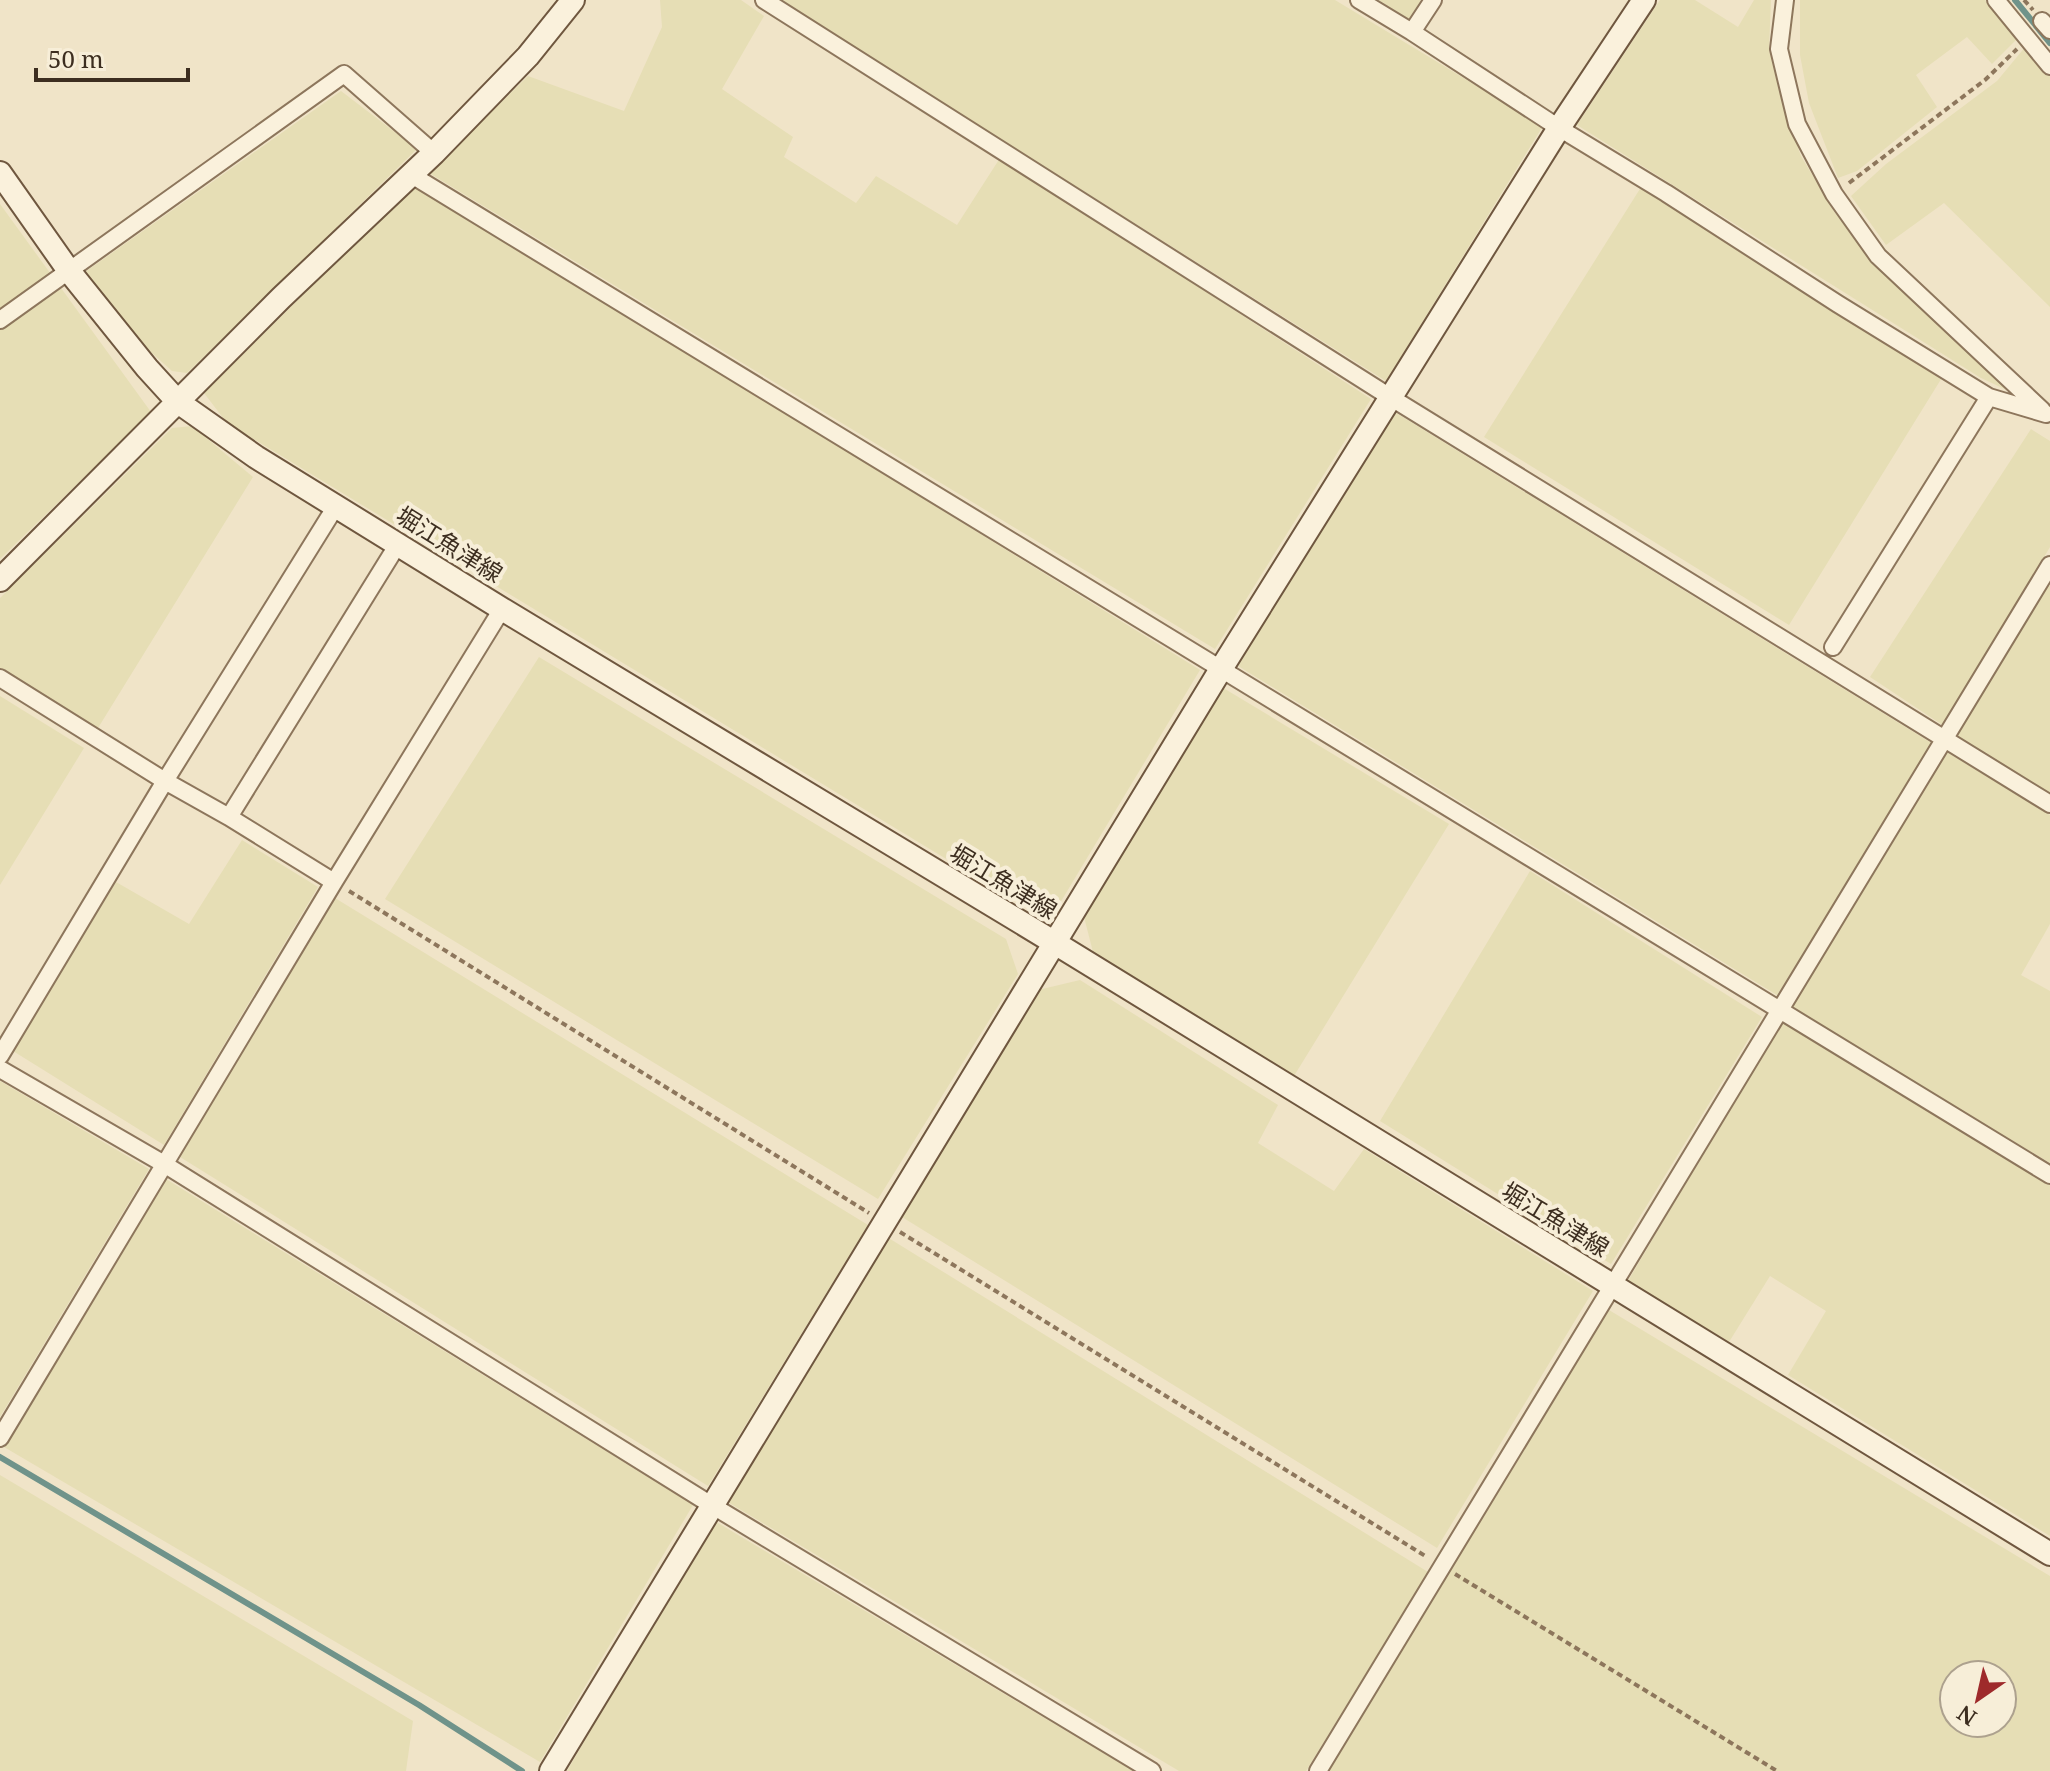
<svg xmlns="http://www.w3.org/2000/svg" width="2050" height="1771" viewBox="0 0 2050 1771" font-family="'Noto Serif','Noto Sans JP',serif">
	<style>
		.farmland { fill: #e6deb5; fill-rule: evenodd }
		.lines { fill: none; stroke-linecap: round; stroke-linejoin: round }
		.stream { stroke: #6f938a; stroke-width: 6 }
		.street-casing { stroke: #8d765c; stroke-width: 20 }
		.secondary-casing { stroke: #6f573f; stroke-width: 26 }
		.path { stroke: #8d765c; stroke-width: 4; stroke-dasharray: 6 4; stroke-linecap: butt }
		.street { stroke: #faf1dc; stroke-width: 16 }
		.secondary { stroke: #faf1dc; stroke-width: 22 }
		.labels { text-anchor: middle; stroke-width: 8; stroke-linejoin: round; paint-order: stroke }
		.street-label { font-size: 24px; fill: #3d2e20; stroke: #f7eed8 }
	</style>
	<rect width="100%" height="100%" fill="#f0e4c8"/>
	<!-- farmland -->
	<path class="farmland" d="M660 0H741L764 16 722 89 793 137 784 157 856 203 876 176 957 225 1000 158 1371 399 1215 649 429 173 528 76 624 111 662 27Z
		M779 0H1335L1543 126 1386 381Z
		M1378 0H1421L1409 19Z
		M1660 0H1695L1738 27 1754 0H1771L1769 50 1784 110 1801 156 1835 213 1876 265 2009 391 1981 378 1577 125Z
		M1800 0H1985L2017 39 1992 64 1967 37 1916 75 1937 107 1857 171 1838 178 1809 103 1800 55Z
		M2026 46 2050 76V307L1944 203 1886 245 1851 196 1886 164 1997 81Z
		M341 91 417 149 187 373 172 371 133 336 85 272Z
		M415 184 1200 670 1060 903 1032 911 227 423 204 393Z
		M1643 184 1943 376 1789 625 1484 437Z
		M0 204 151 412 0 559Z
		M1393 411 1933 744 1777 995 1238 666Z
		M192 426 253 477 98 728 0 668V598L172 428Z
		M2031 429 2050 441V547L1944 726 1870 677Z
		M2046 584 2050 586V796L1953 736Z
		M539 657 1006 939 1018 974 878 1199 385 899Z
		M1220 686 1449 824 1294 1076 1093 952 1084 917Z
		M0 696 84 748 0 885Z
		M1945 751 2050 815V924L2021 975 2050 991V1163L1790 1007Z
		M242 840 318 887 164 1145 13 1051 116 882 189 924Z
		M1530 871 1762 1017 1611 1264 1380 1121Z
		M335 898 868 1225 708 1486 180 1157Z
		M1080 980 1278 1105 1258 1143 1334 1191 1364 1149 1593 1291 1437 1548 902 1217 1038 990Z
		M1781 1021 2050 1184V1536L1788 1375 1826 1311 1770 1276 1729 1342 1628 1281Z
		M0 1081 149 1169 0 1417Z
		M166 1179 693 1505 540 1762 4 1447Z
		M887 1237 1428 1572 1306 1771H1179L726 1501Z
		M1609 1310 2050 1576V1771H1329ZM2002 1675V1723H1954V1675Z
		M0 1475 413 1721 406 1771H0Z
		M713 1520 1133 1771H567Z"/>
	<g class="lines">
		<!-- stream -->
		<path class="stream" d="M2015 0 2050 43
			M0 1457 419 1705 522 1771"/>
		<!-- street casing -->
		<g class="street-casing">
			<path id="street" d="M764 0 1390 397 2050 804
				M1359 0 1412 32 1559 128 1666 193 1838 304 1989 397 2046 414
				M1785 0 1779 49 1797 124 1834 194 1878 256 2042 410
				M1996 0 2050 66
				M2042 21 2050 30
				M1412 32 1433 0
				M410 174 2050 1175
				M0 320 344 74 434 153
				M1833 647 1989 397
				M0 678 165 781 229 817
				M334 882 229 817 398 544
				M0 1056 165 781 336 506
				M0 1069 164 1164 713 1506 1152 1771
				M0 1438 334 882 502 609
				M1318 1771 2050 565"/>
		</g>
		<!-- secondary casing -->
		<g class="secondary-casing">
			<path id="secondary" d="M0 173 69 271 147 368 178 402 256 457 502 609 1055 943 2050 1554
				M0 580 281 298 434 153 528 56 573 0
				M551 1771 1221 669 1559 128 1644 0"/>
		</g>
		<!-- path -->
		<path class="path" d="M2024 0 2033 10
			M1849 183 1985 80 2017 49
			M349 891 869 1213
			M900 1232 1427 1557
			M1455 1574 1777 1771"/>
		<!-- street -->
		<use href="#street" class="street"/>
		<!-- secondary -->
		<use href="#secondary" class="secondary"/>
	</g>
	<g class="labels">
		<!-- street labels -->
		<g class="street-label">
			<text transform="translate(449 545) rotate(32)" y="8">堀江魚津線</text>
			<text transform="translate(1003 882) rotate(31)" y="8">堀江魚津線</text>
			<text transform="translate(1555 1220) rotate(31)" y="8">堀江魚津線</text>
		</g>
	</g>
	<!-- north arrow -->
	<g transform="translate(1978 1699) rotate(214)"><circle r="38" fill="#f7eed8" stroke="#ada18e" stroke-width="2"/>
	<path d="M0-6L14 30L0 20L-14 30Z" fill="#9e2a2b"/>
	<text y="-12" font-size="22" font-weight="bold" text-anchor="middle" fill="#3d2e20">N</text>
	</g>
	<!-- scale -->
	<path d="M36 68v12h152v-12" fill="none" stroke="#3d2e20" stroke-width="4"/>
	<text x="48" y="68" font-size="24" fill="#3d2e20" stroke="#f7eed8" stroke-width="6" paint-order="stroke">50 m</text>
</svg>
